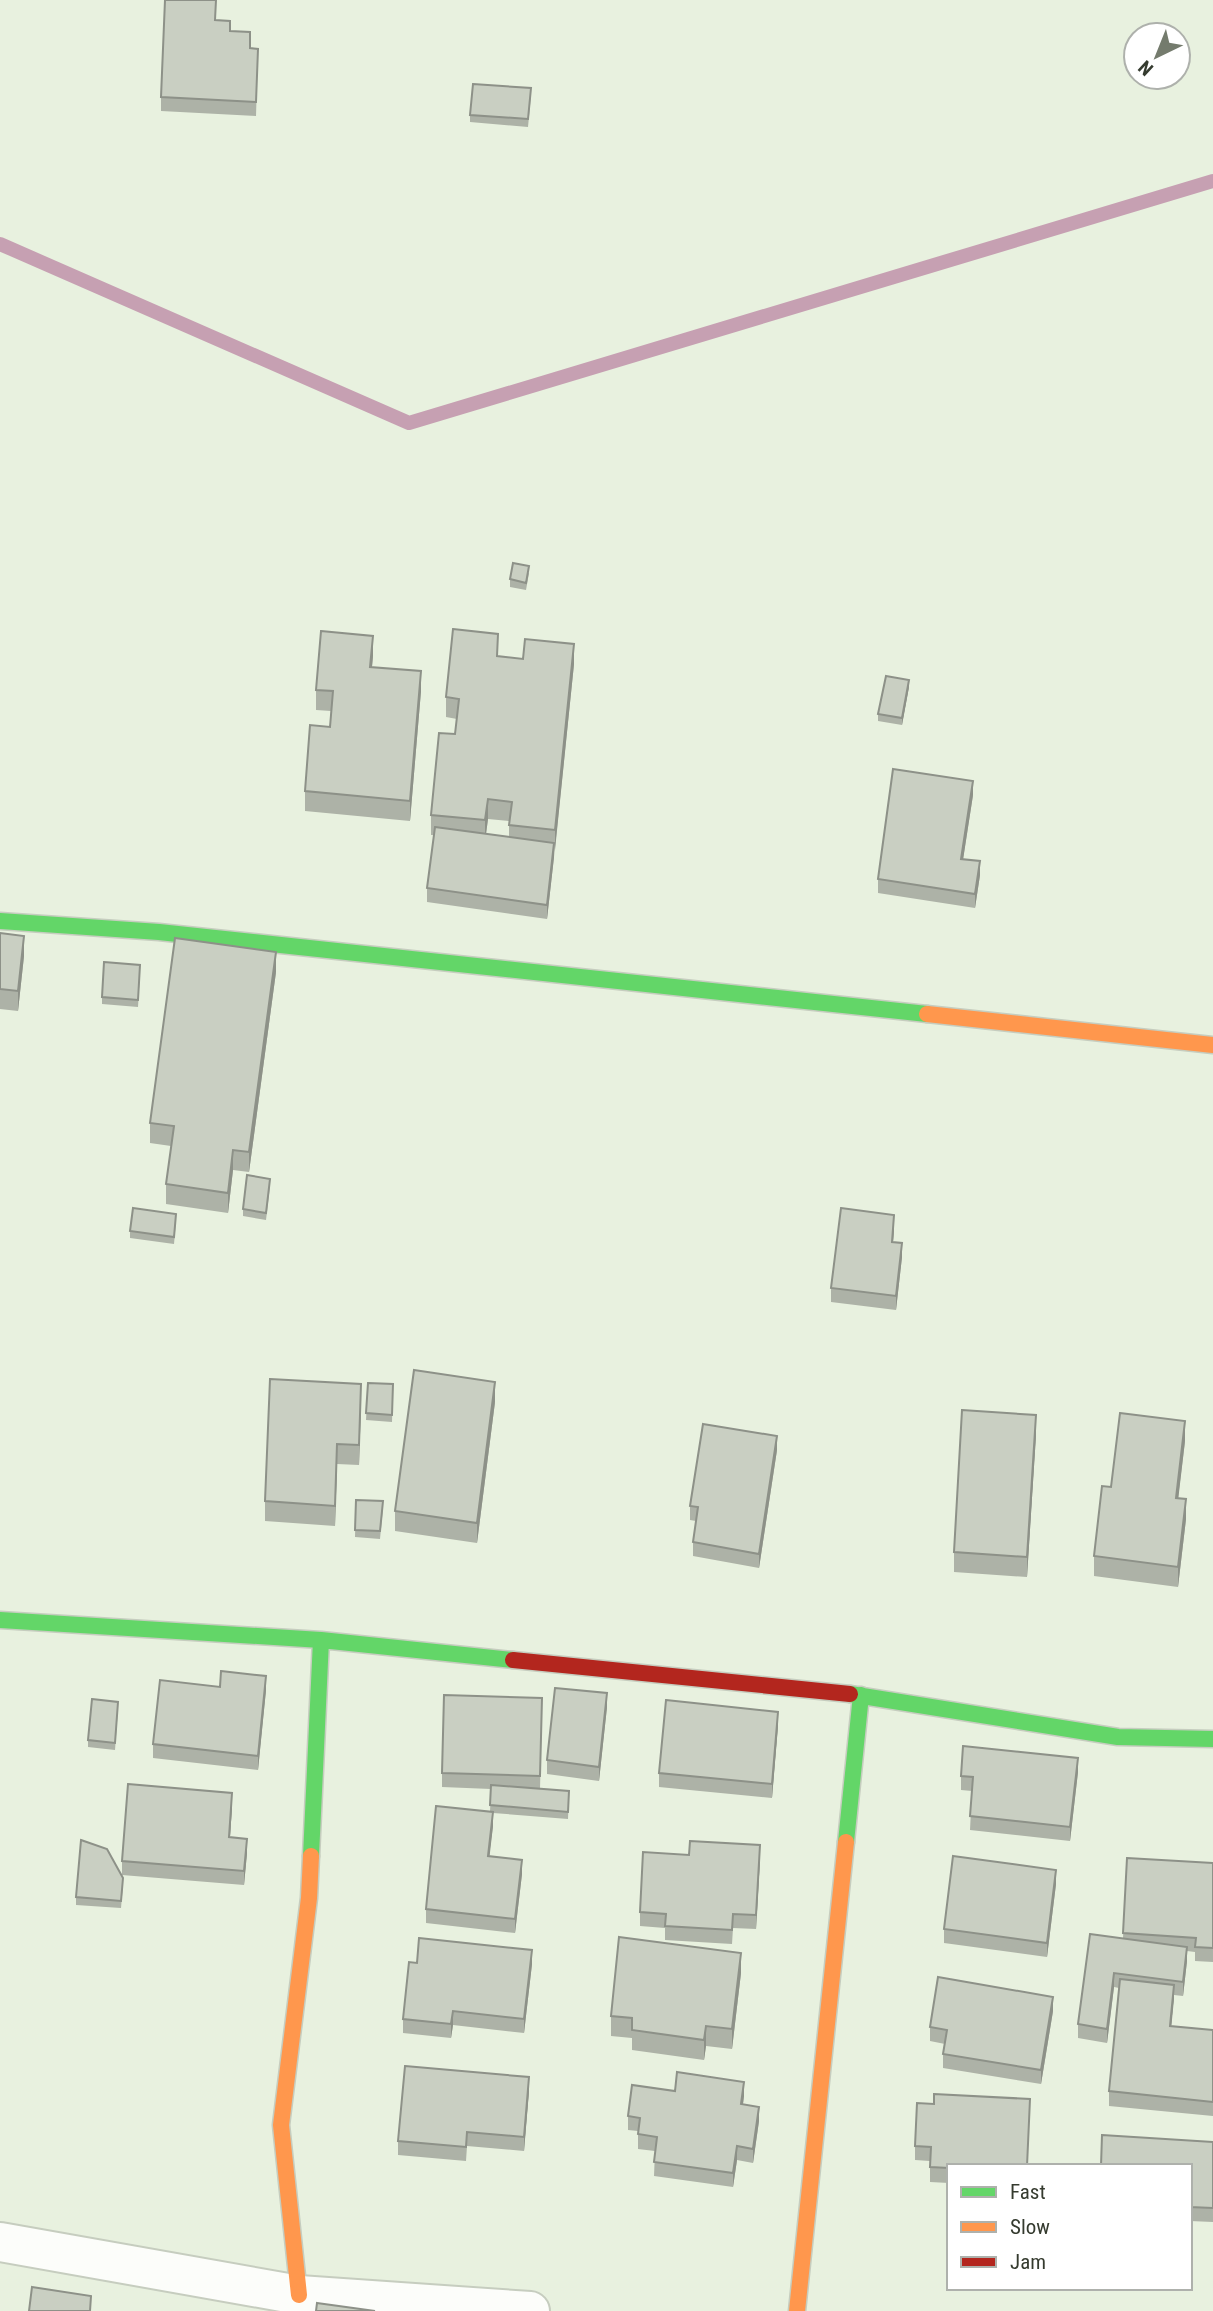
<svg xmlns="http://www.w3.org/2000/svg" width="1213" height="2311" viewBox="0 0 1213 2311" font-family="'Roboto Condensed',sans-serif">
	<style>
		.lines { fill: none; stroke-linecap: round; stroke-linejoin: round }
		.stream { stroke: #c6a0b2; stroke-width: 14 }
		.street-casing { stroke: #c6cdbf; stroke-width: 42 }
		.fast-casing { stroke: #c6cdbf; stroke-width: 19 }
		.slow-casing { stroke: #c6cdbf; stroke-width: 19 }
		.jam-casing { stroke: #c6cdbf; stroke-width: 19 }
		.street { stroke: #fcfdfa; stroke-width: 38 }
		.fast { stroke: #63d668; stroke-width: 16 }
		.slow { stroke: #ff974d; stroke-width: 16 }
		.jam { stroke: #b3261e; stroke-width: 16 }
		.wall { fill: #adb2a7; fill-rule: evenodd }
		.shaded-wall { fill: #8d9188 }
		.building { fill: #c9cfc2; stroke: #8d9188; stroke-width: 2 }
	</style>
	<rect width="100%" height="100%" fill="#e8f1df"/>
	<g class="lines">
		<!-- stream -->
		<path class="stream" d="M0 244 409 423 1213 181"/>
		<!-- street casing -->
		<g class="street-casing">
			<path id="street" d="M0 2242 299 2295 530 2311"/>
		</g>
		<!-- fast casing -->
		<g class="fast-casing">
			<path id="fast" d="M0 921 159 932 927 1014
				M0 1620 321 1640 513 1660
				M850 1694 1118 1737 1213 1739
				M846 1842 861 1695
				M311 1856 321 1640"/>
		</g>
		<!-- slow casing -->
		<g class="slow-casing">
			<path id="slow" d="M927 1014 1213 1045
				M299 2295 281 2125 309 1898 311 1856
				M797 2311 846 1842"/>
		</g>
		<!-- jam casing -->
		<g class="jam-casing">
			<path id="jam" d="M513 1660 850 1694"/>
		</g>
		<!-- street -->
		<use href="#street" class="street"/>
		<!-- fast -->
		<use href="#fast" class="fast"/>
		<!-- slow -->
		<use href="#slow" class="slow"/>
		<!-- jam -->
		<use href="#jam" class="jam"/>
	</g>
	<!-- wall -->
	<path class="wall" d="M215 20 250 49H258L256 116 161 111V97Z
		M531 95 528 127 470 122V115Z
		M529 573 526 590 510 587V579Z
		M373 656 372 667 421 691 410 821 305 811V791L330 727 331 711 316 710V690Z
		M574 664 554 857 547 919 427 902V888L434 835H431V815L455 734 457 719 446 717V697ZM488 819 509 821V837L486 834Z
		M909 687 902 725 878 721V714Z
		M973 795 963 859 980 875 975 908 878 893V879Z
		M0 933 24 956 18 1011 0 1009Z
		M140 972 138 1007 102 1004V997Z
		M276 972 249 1172 233 1170 228 1213 166 1204V1184L171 1146 150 1143V1123Z
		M270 1186 266 1220 243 1216V1209Z
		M176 1221 174 1244 130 1238V1231Z
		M894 1229 893 1242 902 1257 896 1310 831 1302V1288Z
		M368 1383 393 1384 392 1422 366 1420Z
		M495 1402 477 1543 395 1531V1511Z
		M361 1404 359 1465 337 1464 335 1526 265 1521V1501Z
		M1036 1435 1027 1577 954 1572V1552Z
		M1185 1441 1178 1498 1186 1519 1178 1587 1094 1576V1556L1111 1487Z
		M777 1450 759 1568 693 1556V1542L696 1521 690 1520V1506Z
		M356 1500 383 1508 380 1539 355 1537Z
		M220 1687 266 1690 258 1770 153 1758V1744Z
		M607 1707 599 1781 547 1774V1760Z
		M118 1709 115 1750 88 1747V1740Z
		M542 1712 540 1789 569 1791 568 1819 493 1813V1826L489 1856 522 1874 515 1933 426 1923V1909L490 1812 491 1789 442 1787V1773Z
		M778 1726 772 1798 659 1787V1773Z
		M1078 1772 1070 1841 970 1830 972 1791 961 1790V1776Z
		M232 1807 230 1837 247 1853 244 1885 122 1875V1861Z
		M1127 1858 1213 1863V1962L1195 1961V1952L1187 1951V1961L1183 1996 1174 1995 1171 2026 1213 2030V2116L1109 2106V2091L1119 1988 1114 1987 1107 2043 1078 2038V2024L1123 1938Z
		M760 1859 756 1929 733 1928 732 1944 665 1940V1928L640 1926V1912Z
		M1056 1884 1047 1957 944 1943V1929Z
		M123 1885 121 1908 76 1905V1897Z
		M417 1963 532 1964 524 2033 453 2025 451 2038 403 2033V2019Z
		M741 1973 732 2049 706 2046 704 2060 632 2050V2038L611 2036V2016Z
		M1053 2011 1041 2084 943 2068V2054L945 2044 930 2041V2027Z
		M529 2091 524 2151 467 2146 466 2161 398 2155V2141Z
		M675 2091 744 2096 743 2104 759 2121 753 2163 737 2160 733 2187 654 2176 655 2151 638 2149V2131L628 2130V2116Z
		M1030 2113 949 2166V2183L930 2182V2161L915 2160V2146Z
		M1213 2142V2222L1190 2221V2166Z"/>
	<!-- shaded-wall -->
	<path class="shaded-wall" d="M373 636V656L370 687V667Z
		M574 644V664L555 850V830Z
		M421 671V691L410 821V801Z
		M909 680V687L902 725V718Z
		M973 781V795L961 873V859Z
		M488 799V819L485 841V820Z
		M554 843V857L547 919V905Z
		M980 861V875L975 908V894Z
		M24 936V956L18 1011V991Z
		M276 952V972L249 1172V1152Z
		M233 1150V1170L228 1213V1193Z
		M894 1215V1229L892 1256V1242Z
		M902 1243V1257L896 1310V1296Z
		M495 1382V1402L477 1543V1523Z
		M361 1384V1404L359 1465V1445Z
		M1036 1415V1435L1027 1577V1557Z
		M1185 1421V1441L1176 1518V1498Z
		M777 1436V1450L759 1568V1554Z
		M337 1444V1464L335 1526V1506Z
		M1186 1499V1519L1178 1587V1567Z
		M266 1676V1690L258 1770V1756Z
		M607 1693V1707L599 1781V1767Z
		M778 1712V1726L772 1798V1784Z
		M1078 1758V1772L1070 1841V1827Z
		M232 1793V1807L229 1851V1837Z
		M493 1812V1826L488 1870V1856Z
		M247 1839V1853L244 1885V1871Z
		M760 1845V1859L756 1929V1915Z
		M522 1860V1874L515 1933V1919Z
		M1056 1870V1884L1047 1957V1943Z
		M1187 1947V1961L1183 1996V1982Z
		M532 1950V1964L524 2033V2019Z
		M741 1953V1973L732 2049V2029Z
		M1114 1973V1987L1107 2043V2029Z
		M1174 1985V1999L1170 2040V2026Z
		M1053 1997V2011L1041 2084V2070Z
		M453 2011V2025L451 2038V2024Z
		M706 2026V2046L704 2060V2040Z
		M529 2077V2091L524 2151V2137Z
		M744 2082V2096L741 2118V2104Z
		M759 2107V2121L753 2163V2149Z
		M737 2146V2160L733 2187V2173Z"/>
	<!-- building -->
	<path class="building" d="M165 0H216L215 20 230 21V31L250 32V48L258 49 256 102 161 97Z
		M473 84 531 88 528 119 470 115Z
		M513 563 529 566 526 583 510 579Z
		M453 629 498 634 497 656 523 659 525 639 574 644 555 830 509 825 512 802 488 799 485 820 431 815 439 733 455 734 459 699 446 697Z
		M321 631 373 636 370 667 421 671 410 801 305 791 310 725 330 727 333 691 316 690Z
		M886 676 909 680 902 718 878 714Z
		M893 769 973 781 961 859 980 861 975 894 878 879Z
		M435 827 554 843 547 905 427 888Z
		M0 933 24 936 18 991 0 989Z
		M175 938 276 952 249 1152 233 1150 228 1193 166 1184 174 1126 150 1123Z
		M104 962 140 965 138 1000 102 997Z
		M247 1175 270 1179 266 1213 243 1209Z
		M133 1208 176 1214 174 1237 130 1231Z
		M841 1208 894 1215 892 1242 902 1243 896 1296 831 1288Z
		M414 1370 495 1382 477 1523 395 1511Z
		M270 1379 361 1384 359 1445 337 1444 335 1506 265 1501Z
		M368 1383 393 1384 392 1415 366 1413Z
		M962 1410 1036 1415 1027 1557 954 1552Z
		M1120 1413 1185 1421 1176 1498 1186 1499 1178 1567 1094 1556 1102 1486 1111 1487Z
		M703 1424 777 1436 759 1554 693 1542 698 1507 690 1506Z
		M356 1500 383 1501 380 1531 355 1530Z
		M221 1671 266 1676 258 1756 153 1744 160 1680 220 1687Z
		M555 1688 607 1693 599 1767 547 1760Z
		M444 1695 542 1698 540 1776 442 1773Z
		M92 1699 118 1702 115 1743 88 1740Z
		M666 1700 778 1712 772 1784 659 1773Z
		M963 1746 1078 1758 1070 1827 970 1816 973 1777 961 1776Z
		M128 1784 232 1793 229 1837 247 1839 244 1871 122 1861Z
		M491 1785 569 1791 568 1812 490 1805Z
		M436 1806 493 1812 488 1856 522 1860 515 1919 426 1909Z
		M81 1840 107 1849 123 1878 121 1901 76 1897Z
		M690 1841 760 1845 756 1915 733 1914 732 1930 665 1926 666 1914 640 1912 643 1852 689 1855Z
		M953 1856 1056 1870 1047 1943 944 1929Z
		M1127 1858 1213 1863V1948L1195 1947 1196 1938 1123 1933Z
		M1090 1934 1187 1947 1183 1982 1114 1973 1107 2029 1078 2024Z
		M619 1937 741 1953 732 2029 706 2026 704 2040 632 2030V2018L611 2016Z
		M419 1938 532 1950 524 2019 453 2011 451 2024 403 2019 409 1962 417 1963Z
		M938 1977 1053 1997 1041 2070 943 2054 947 2030 930 2027Z
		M1120 1979 1174 1985 1170 2026 1213 2030V2102L1109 2091Z
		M405 2066 529 2077 524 2137 467 2132 466 2147 398 2141Z
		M677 2072 744 2082 741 2104 759 2107 753 2149 737 2146 733 2173 654 2162 657 2137 638 2134 640 2118 628 2116 632 2085 675 2091Z
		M934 2094 1030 2099 1027 2166H949V2168L930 2167 931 2147 915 2146 917 2103 934 2104Z
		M1102 2135 1213 2142V2208L1190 2207V2166H1101Z
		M32 2287 91 2296 90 2311H29Z
		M317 2303 375 2311H316Z"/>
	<!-- legend -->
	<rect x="947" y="2164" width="245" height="126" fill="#ffffff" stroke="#aeb1ac" stroke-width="2"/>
	<rect x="961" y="2187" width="35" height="10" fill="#63d668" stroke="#aeb1ac" stroke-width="2"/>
	<text x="1010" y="2199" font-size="21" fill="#353b2f">Fast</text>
	<rect x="961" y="2222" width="35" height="10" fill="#ff974d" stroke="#aeb1ac" stroke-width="2"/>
	<text x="1010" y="2234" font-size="21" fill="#353b2f">Slow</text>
	<rect x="961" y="2257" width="35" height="10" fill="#b3261e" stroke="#aeb1ac" stroke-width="2"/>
	<text x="1010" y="2269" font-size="21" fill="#353b2f">Jam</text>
	<!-- north arrow -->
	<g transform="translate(1157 56) rotate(223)"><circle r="33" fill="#ffffff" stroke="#aeb1ac" stroke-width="2"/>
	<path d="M0-5L12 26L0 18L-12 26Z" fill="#747b6d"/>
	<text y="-10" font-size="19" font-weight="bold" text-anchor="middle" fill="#353b2f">N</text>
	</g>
</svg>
